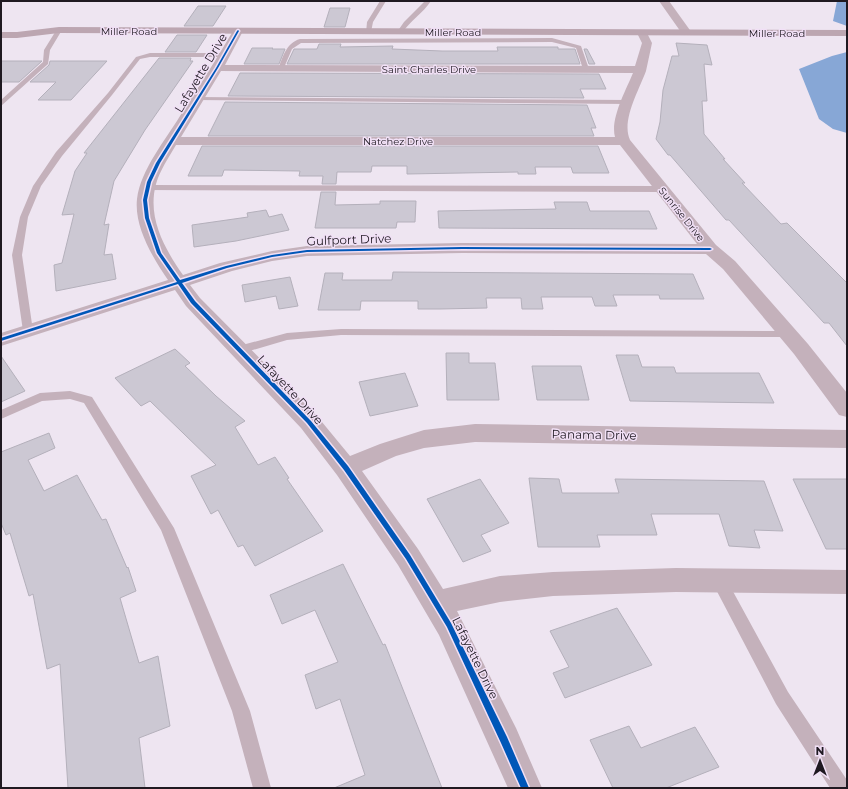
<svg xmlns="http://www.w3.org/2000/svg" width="848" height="789" viewBox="0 0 848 789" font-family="Montserrat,sans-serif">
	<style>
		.water { fill: #87a7d6 }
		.building { fill: #ccc8d3; stroke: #b4b0bb }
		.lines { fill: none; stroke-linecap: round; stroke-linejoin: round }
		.service { fill: #c4b1bb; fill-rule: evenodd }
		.minor { fill: #c4b1bb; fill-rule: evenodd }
		.secondary { fill: #bca6b1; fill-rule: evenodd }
		.cycleway-casing { stroke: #f1e0f6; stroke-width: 3 }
		.cycleway { fill: #0057b8; fill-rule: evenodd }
		.labels { text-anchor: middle; stroke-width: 3; stroke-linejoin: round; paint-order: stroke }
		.far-street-label { font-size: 10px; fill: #1f1921; stroke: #f1e0f6 }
		.street-label { font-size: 12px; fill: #1f1921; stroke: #f1e0f6 }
	</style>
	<rect width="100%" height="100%" fill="#eee5f1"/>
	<!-- water -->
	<path class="water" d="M837 1H847V26L833 21Z
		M847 52V133L833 129 819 119 799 69 832 56Z"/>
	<!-- building -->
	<path class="building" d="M198 6H226L213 26H184Z
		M330 8H350L345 27H324Z
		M177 35H207L196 52H165Z
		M676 43 707 45 712 65 704 64 707 101H702L704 134 725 159H723L745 183H742L781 224 787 223 847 283V346L829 323H824L729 220H726L670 155H668L656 139 660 122 663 90 672 56H679Z
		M319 44H341L340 47 393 46 392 49 442 51H498L497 47H558V49H575L580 64H287L294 49H317Z
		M252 48H273L272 49H285L279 64H244Z
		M584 49H587L595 64H589Z
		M159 58H191L190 61H193L145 130 114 181 104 225 109 224 104 255 112 254 116 279 56 291 54 265 62 263 74 214 62 215 75 171 87 153H84Z
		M1 61H42L19 82H1Z
		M50 61H107L71 100H38L56 82H30L49 65Z
		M240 73 599 74 606 89H580L584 98 228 96Z
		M225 102 587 105 596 128H591L594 136H208Z
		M202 146H598L609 173H573L571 167H535L536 174H518V172L407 174V166H372L371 172H337L336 184H322L323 176H299L300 171 224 170 222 176H188Z
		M321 192H336L335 205 380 204V201H416L415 222H397L396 228H315Z
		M554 202H587L590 211H649L657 229 439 228 438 211 556 209Z
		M266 210 269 217 282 214 289 230 236 241 194 247 192 225 248 217 247 213Z
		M393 272 693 274 704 299H660L659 295H613L617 306H595L592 297H541L543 309H522L521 298H486L487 308 440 309H418V301H361L360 310H318L325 273H343L342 280H392Z
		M290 277 298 306 279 309 276 296 245 302 242 285Z
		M175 349 190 363 185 366 216 396 245 421 235 427 258 465 275 457 289 478 287 479 323 531 255 566 243 545 238 547 218 510 211 514 191 476 216 465 150 401 141 406 115 378Z
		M446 353H469V363H495L499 400H447Z
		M616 355H638L642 367H674L676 373H759L774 403 630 401Z
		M1 356 25 391 1 402Z
		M532 366H581L589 400H537Z
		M405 373 418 406 370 416 359 382Z
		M49 433 55 448 28 460 44 491 77 475 102 520 106 519 127 568 128 567 136 591 120 598 139 663 158 656 170 726 139 738 145 788H68L60 664 47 669 33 594 29 596 10 533 6 535 1 523V452Z
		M529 478 559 479 562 493H619L615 479 764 481 783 531 754 530 760 548 729 546 719 514H651L657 535H597L600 547H538Z
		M480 479 509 523 481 535 491 551 463 562 427 499Z
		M793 479H847V549H826Z
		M343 564 383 645 385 644 442 788H334L365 775 340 699 316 709 305 675 338 662 315 610 282 624 270 595Z
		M617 608 652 665 565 698 553 673 569 667 550 631Z
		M629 726 641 748 695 727 719 767 666 788H613L590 740Z"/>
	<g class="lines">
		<!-- service -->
		<path class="service" d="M380 1H386L373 22 371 32 366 33 367 22Z
			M425 1H431C423 13 410 21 402 33H398L397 32 404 22Z
			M57 29 62 30 50 50 48 64 1 106V100L43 62 44 50Z
			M552 38 581 46 589 69 588 70 583 69 576 48 552 42 301 43 292 49 283 70 278 69C283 57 286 43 300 39Z
			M150 53H225L228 55 225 57H150L140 59 112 95 62 156 41 186 28 217 22 255 33 331 32 333H24L23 331 12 255 20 217 33 186 56 152 108 93 136 57Z
			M198 97 628 100 631 102 628 104 196 100V98Z
			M148 185 661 186 665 189 661 192 145 190 144 188Z
			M341 329 788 331 792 332 793 334 792 336 788 337 341 335 287 340 239 354 235 353 233 350 235 347 287 333Z
			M70 391 92 397 174 528 250 711 271 788H253L232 711 161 530 84 403 70 399 42 401 1 419V410L40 393Z
			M719 573 724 575 788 692 847 780V788H830L776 704 711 580 714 575Z"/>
		<!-- minor -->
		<path class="minor" d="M659 1H669L692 33 691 35H683Z
			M238 28 243 31 225 65 635 66 642 43 637 33 642 30 646 31 652 43C650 52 648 62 646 71 639 90 621 121 630 140L716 245 735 261 808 344 847 393V417L839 415 794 354 723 269 706 254 462 253 307 256 272 261 232 271 190 285 200 298 317 416 350 456 380 444 424 430 475 424 847 430V448L475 442 424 448 396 456 362 471 418 549 443 589 500 576 553 572 676 568 847 570V594L676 592 553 596 500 602 457 611 516 728 542 788H508L439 635 398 565 337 475 301 428 186 306 175 290 1 346V333L168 280C153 258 134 227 137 199 141 169 165 141 180 116 198 88 216 60 233 31ZM221 71 633 73C626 90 610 119 615 137H181ZM176 145H620L697 244 462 243 307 246 272 251 220 263 183 275C164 248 147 217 156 184 160 170 169 157 176 145Z"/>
		<!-- secondary -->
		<path class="secondary" d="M59 27 847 30V36L59 33 17 38H1V32H17Z"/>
		<!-- cycleway casing -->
		<g class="cycleway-casing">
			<path id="cycleway" d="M238 30 239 31 218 68 160 163 151 182 147 200 149 218 161 253 180 280 226 266 272 255 307 250 462 247 710 248 712 249 710 250 462 249 307 252 272 257 227 268 182 283 195 301 311 421 348 466 410 555 451 623 507 737 529 788H521L501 743 447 627 406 559 344 470 307 423 191 303 178 284 1 341V338L177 282 157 253 145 218 143 200 147 182 156 163 216 68 237 31Z"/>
		</g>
		<!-- cycleway -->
		<use href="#cycleway" class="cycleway"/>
	</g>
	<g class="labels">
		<!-- far-street labels -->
		<g class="far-street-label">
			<text x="129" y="35">Miller Road</text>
			<text x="453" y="36">Miller Road</text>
			<text x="777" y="37">Miller Road</text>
			<text x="429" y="73">Saint Charles Drive</text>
			<text x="398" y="145">Natchez Drive</text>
			<text transform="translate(682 214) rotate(51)" y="4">Sunrise Drive</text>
		</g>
		<!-- street labels -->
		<g class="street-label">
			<text transform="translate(201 73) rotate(-59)" y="4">Lafayette Drive</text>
			<text transform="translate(349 240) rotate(-2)" y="4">Gulfport Drive</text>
			<text transform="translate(290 390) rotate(47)" y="4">Lafayette Drive</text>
			<text transform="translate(594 435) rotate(1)" y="4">Panama Drive</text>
			<text transform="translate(475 658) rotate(64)" y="4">Lafayette Drive</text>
		</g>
	</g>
	<!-- border -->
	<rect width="848" height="789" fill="none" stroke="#1f1921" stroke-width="4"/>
	<!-- north arrow -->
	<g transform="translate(820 761)" stroke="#f1e0f6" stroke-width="3" paint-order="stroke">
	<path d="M0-3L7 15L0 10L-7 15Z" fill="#1f1921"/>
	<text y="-6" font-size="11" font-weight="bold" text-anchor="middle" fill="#1f1921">N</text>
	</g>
</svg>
